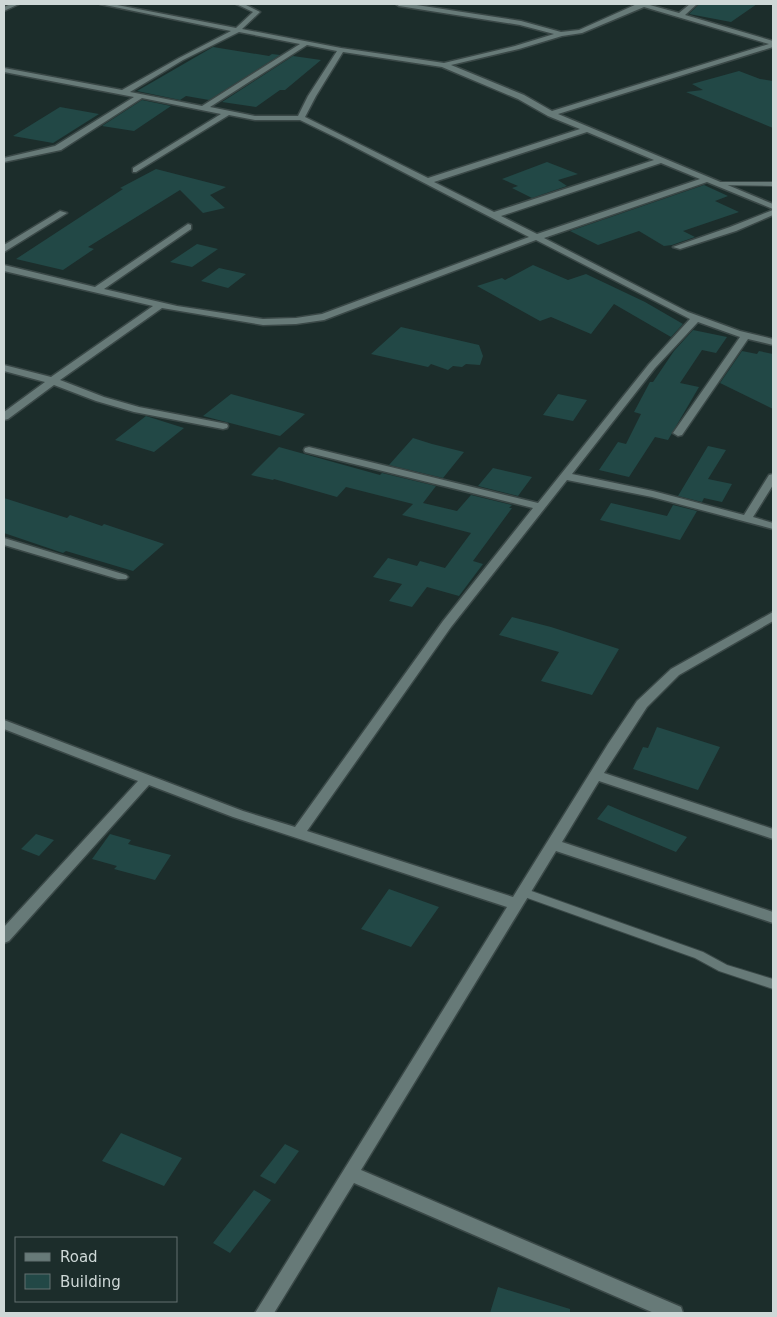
<svg xmlns="http://www.w3.org/2000/svg" width="777" height="1317" viewBox="0 0 777 1317" font-family="'DejaVu Sans',sans-serif">
	<style>
		.building { fill: #224846 }
		.lines { fill: none; stroke-linecap: round; stroke-linejoin: round }
		.service-casing { stroke: #3a4847; stroke-width: 2 }
		.minor-casing { stroke: #3a4847; stroke-width: 3 }
		.service { fill: #677a78; fill-rule: evenodd }
		.minor { fill: #677a78; fill-rule: evenodd }
	</style>
	<rect width="100%" height="100%" fill="#1c2d2b"/>
	<!-- building -->
	<path class="building" d="M699 4H757L731 22 689 14Z
		M213 47 269 56 272 54 280 55 209 100 186 96 180 100 137 91Z
		M293 56 321 60 285 90H280L256 107 222 102Z
		M739 71 760 79 773 81V128L686 92 703 90 692 84Z
		M142 100 171 106 134 131 102 126Z
		M60 107 99 114 53 143 13 136Z
		M547 162 578 174 558 180 567 186 532 198 512 188 518 186 502 179Z
		M156 169 226 187 210 195 225 208 203 213 180 190 88 247 94 249 63 270 16 259 123 189 120 188Z
		M704 185 728 196 715 201 739 212 683 231 695 237 672 245 664 246 639 231 598 245 570 231Z
		M197 244 218 249 192 267 170 262Z
		M533 265 568 280 586 274 645 302 683 324 671 337 614 304 591 334 551 317 540 321 477 286 502 278 505 280Z
		M219 268 246 274 228 288 201 281Z
		M401 327 479 345 483 356 480 365 466 364 462 367 453 366 448 370 431 364 428 367 371 354Z
		M693 330 727 337 716 353 702 350 680 383 699 387 668 440 655 437 629 477 599 470 618 442 626 444 641 414 634 412 650 382H653L674 351Z
		M742 351 757 354 759 351 773 354V409L720 383Z
		M231 394 283 408 305 414 280 436 203 416Z
		M558 394 587 400 573 421 543 415Z
		M146 416 184 428 154 452 115 440Z
		M413 438 432 444 464 452 443 478 389 465Z
		M708 446 726 450 708 479 732 484 722 502 704 498 702 502 678 496Z
		M279 447 380 475 382 473 436 486 423 503 457 511 471 495 512 505 509 508H512L473 561 483 564 459 596 427 587 412 607 389 601 402 584 373 577 388 558 417 566 420 561 445 568 471 533 402 515 413 504 346 487 337 497 274 479 273 480 251 475Z
		M493 468 532 477 518 496 478 486Z
		M4 498 67 518 70 515 102 526 104 524 164 544 133 571 66 551 63 553 4 533Z
		M611 503 667 516 673 505 697 511 680 540 600 520Z
		M512 617 551 627 619 649 592 695 541 681 559 652 499 635Z
		M657 727 720 747 698 790 633 769 643 747 648 748Z
		M608 805 629 814 687 837 676 852 597 819Z
		M36 834 54 840 39 856 21 849Z
		M110 834 131 840 128 844 171 855 155 880 114 869 117 866 92 859Z
		M389 889 439 907 411 947 361 929Z
		M121 1133 182 1158 164 1186 102 1161Z
		M285 1144 299 1151 275 1184 260 1176Z
		M254 1190 271 1200 230 1253 213 1243Z
		M498 1287 570 1309V1313H490Z"/>
	<g class="lines">
		<!-- service casing -->
		<g class="service-casing">
			<path id="service" d="M719 182H773V186L717 185 716 184Z
				M523 888 703 952 727 965 773 979V989L719 971 695 958 519 895 517 892 519 889Z"/>
		</g>
		<!-- minor casing -->
		<g class="minor-casing">
			<path id="minor" d="M11 4H19L4 11V7Z
				M100 4H112L236 28 253 12 236 4H244L260 12 242 29 341 48 444 63 515 46 554 34 520 25 399 6 396 4H410L521 21 561 32 579 30 637 4H646L679 13 690 4H697L685 15 773 41V47L558 114 773 204V209L707 182 544 238 688 312 740 331 773 339V345L748 339 682 435 678 436 673 433 740 337 698 322 655 368 572 474 653 491 744 515 769 475 773 474V485L753 517 773 523V529L652 497 567 480 451 627 307 831 513 897 608 744 637 701 671 669 773 612V621L679 675 647 707 604 773 773 829V839L599 781 562 842 773 912V923L556 851 361 1170 681 1307 683 1313H654L354 1183 274 1313H255L507 907 233 817 149 785 9 941 4 943V927L138 781 4 729V720L243 811 295 827 443 621 533 508 305 452 304 450 305 448 309 447 538 503 649 364 690 319 536 240 324 320 296 324 263 325 162 308 60 380 104 397 139 407 227 424 228 426 227 428 223 429 134 412 96 401 54 385 8 419 4 420V412L45 382 4 371V365L51 377 153 306 4 271V265L95 287 188 224 191 225V229L104 289 177 306 263 319 296 318 322 314 529 237 341 140 300 120H255L229 115 136 172H133V168L221 114 142 98 61 150 4 162V158L55 146 134 97 4 72V68L122 90 179 58 231 31ZM644 7 769 44 552 111 524 95 451 65 519 49 562 36 582 33ZM239 32 300 44 202 106 130 92 183 60ZM307 45 337 51 308 96 298 116H255L210 107ZM343 52 442 67 518 99 548 116 580 129 428 178 305 117 316 96ZM587 132 654 160 494 212 434 182ZM661 163 700 179 537 234 501 216Z
				M773 210V215L736 231 680 249 673 247 730 227Z
				M60 211 67 213 4 252V245Z
				M4 538 126 575 128 577 126 579H118L4 545Z"/>
		</g>
		<!-- service -->
		<use href="#service" class="service"/>
		<!-- minor -->
		<use href="#minor" class="minor"/>
	</g>
	<!-- border -->
	<rect width="777" height="1317" fill="none" stroke="#ced8d7" stroke-width="10"/>
	<!-- legend -->
	<rect x="15" y="1237" width="162" height="65" fill="#1c2d2b" stroke="#637170"/>
	<rect x="25" y="1253" width="25" height="8" fill="#677a78" stroke="#637170"/>
	<text x="60" y="1262" font-size="15" fill="#ced8d7">Road</text>
	<rect x="25" y="1274" width="25" height="15" fill="#224846" stroke="#637170"/>
	<text x="60" y="1287" font-size="15" fill="#ced8d7">Building</text>
</svg>
